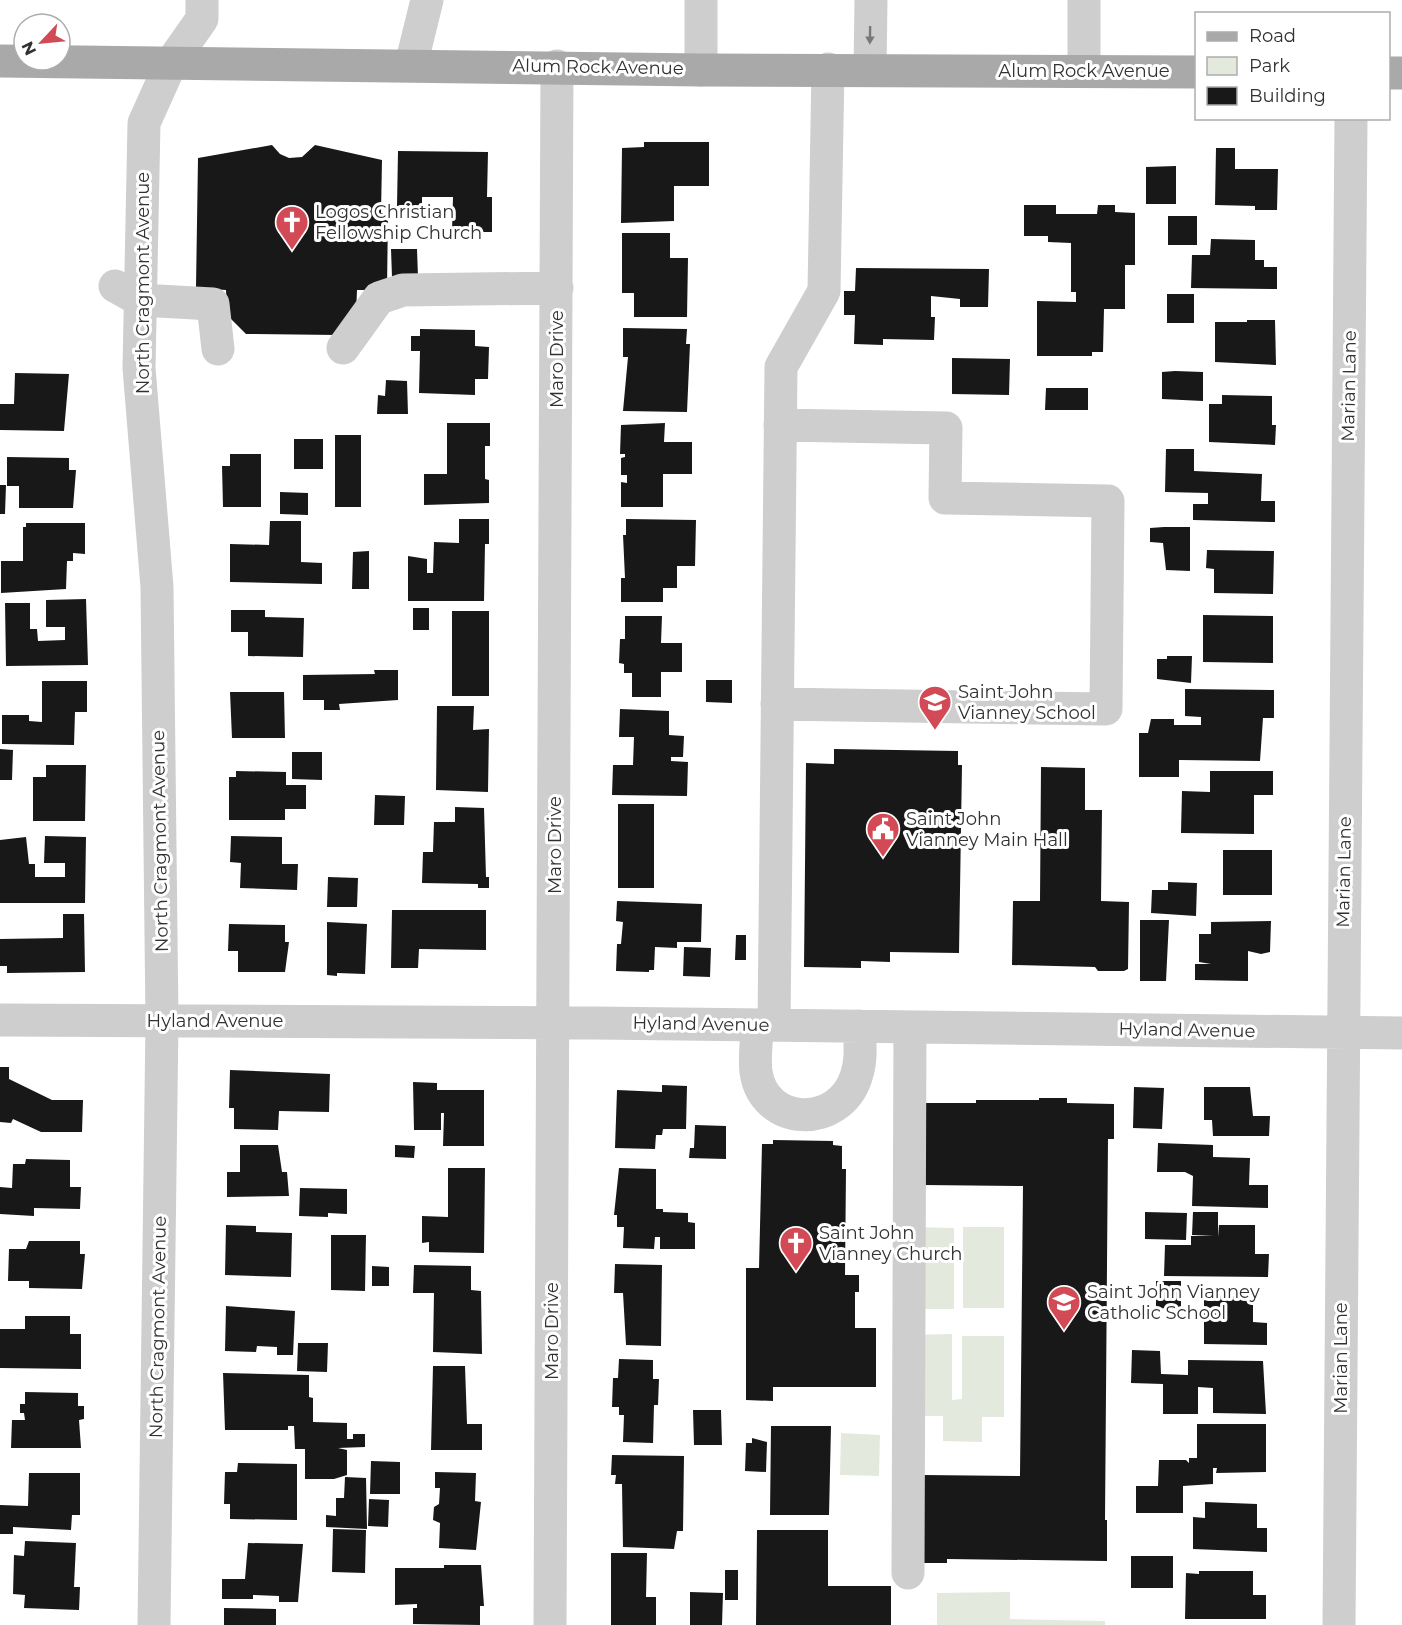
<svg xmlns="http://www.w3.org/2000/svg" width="1402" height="1625" viewBox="0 0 1402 1625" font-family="Montserrat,sans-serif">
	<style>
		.green { fill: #e4e9de }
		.building { fill: #181818 }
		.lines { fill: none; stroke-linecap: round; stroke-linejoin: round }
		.minor { stroke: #cecece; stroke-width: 33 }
		.major { stroke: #a9a9a9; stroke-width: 33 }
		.oneway { fill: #787878 }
		.labels { text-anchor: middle; stroke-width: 6; stroke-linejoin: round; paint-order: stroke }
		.street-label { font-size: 18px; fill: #313131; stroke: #fff }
		.poi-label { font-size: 18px; fill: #313131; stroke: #fff; text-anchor: start }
	</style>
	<rect width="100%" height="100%" fill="#fff"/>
	<!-- green -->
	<path class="green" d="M912 1227 954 1228V1309H912Z
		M963 1227H1004V1308H963Z
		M952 1334V1400L962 1399V1336H1004V1417H982V1442L943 1441V1416H910V1335Z
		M841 1433 880 1435 879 1476 840 1475Z
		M1010 1592V1619L1105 1621V1625H937V1593Z"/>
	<!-- building -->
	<path class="building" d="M644 142H709V186H674V221L621 223 622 148 644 147Z
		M272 145 280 154 289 158 302 157 315 145 382 160 381 213H388L387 290H357L356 315 337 335 246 334 227 315 226 290 196 288 198 158Z
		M1216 148H1235V169H1278L1277 210H1255V206L1215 205Z
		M398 151 488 152 487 197H492V232H452L453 197H422V206H397Z
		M1176 166V204H1146V167Z
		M1024 205H1056V214H1097L1098 205H1115V212L1135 213V265H1125V309H1104L1103 352H1092V356H1037V301L1076 302V292H1071V243L1048 242V236H1024Z
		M1168 216H1197V245H1168Z
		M622 233H670V258H688L687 317H634V293H622Z
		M1211 239 1255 240V260H1264V267H1277V289L1191 288 1192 255H1210Z
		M391 249H417L418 277H392Z
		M856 268 989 269 988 307H960V299L931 296V317H935L934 340 883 339V345L854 344 855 315H844V291H855Z
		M1167 294H1194V323H1167Z
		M1247 320H1275L1276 365 1215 362V322H1247Z
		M623 328 687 329 686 344H690L687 412 623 411 628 357H623Z
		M420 329 475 330V346L489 347 488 379H475V395L419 393 420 351H411V336H420Z
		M952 358 1010 359 1009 395 952 394Z
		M1175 371 1203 372V401L1162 399V372Z
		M15 373 69 374 64 431 0 430V404H14Z
		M386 380 407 381 408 414H377L378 395 385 396Z
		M1046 388H1088V410H1045Z
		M1222 395 1272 396V425H1276L1275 445 1209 442V404H1222Z
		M447 423H490V446H485V479L489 480V503L424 505V474H447Z
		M665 423 664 442H692V474H663V507H621V482L627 483V475H621V458L625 457V454H620L621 425Z
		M335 435H361V507H335Z
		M294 439H323V469H294Z
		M1166 449H1194V471L1262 474 1261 501H1275V522L1193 520V504H1208V493L1165 492Z
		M230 454H261V507H223L222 466H230Z
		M7 457 69 458V470H76L73 508H19V486H7Z
		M0 485H6L5 514H0Z
		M280 492 308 493V515L280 514Z
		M459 519H489V544H485L484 601H408V556L427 559V573H433L434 542 459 543Z
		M626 519 696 520 695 566H677V588H663V602H621V578H625L623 535H626Z
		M270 521H301V562L322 563V584L230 582V544L269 545Z
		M26 523H85V554L73 553V561H67L66 589 1 593V561H23V527H26Z
		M1164 527H1190V571L1166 570 1163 543 1150 542V528Z
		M1207 550 1274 551 1273 594 1214 593V569L1206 568Z
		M369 551V589H352L353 552Z
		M86 599 88 665 6 666 5 603H30V629H37L38 641 65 640V627H46V600Z
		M413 608H429V630H413Z
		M231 610H265V617L304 618 303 657 248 656V632H231Z
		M452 611H489V696H452Z
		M1203 615 1273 616V663L1203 662Z
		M625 616H662L661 643H682V672H661V697H632V673H624V664L619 663 620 639H625Z
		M1167 656H1192L1191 683 1157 679V659H1167Z
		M374 670H398V700L339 704 340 710H324V700H303V675L375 674Z
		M706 680H732V703L706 702Z
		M42 681H87V712H75L74 745 2 744V715H29V721L42 722Z
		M1185 689 1274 690V718H1263L1260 761 1179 760V777H1139V733H1148L1151 719H1174V725H1201V717L1185 716Z
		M230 692H284L285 738H232Z
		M437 706H474L473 730 489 729 488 792 436 790Z
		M620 709 669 711V735L684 736 683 757H671V761L688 762 687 796 612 795 613 765H633L634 737H619Z
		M0 749 13 750 12 780H0Z
		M834 749 958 751V765H962L959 953 890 952V962L861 961V968L804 967 806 763 834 764Z
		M292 752H322V780L292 779Z
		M46 765H86L85 821H33V777H46Z
		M1041 767 1085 768V810H1102L1101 901 1129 902 1128 969 1124 971H1098L1095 967 1012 965 1013 901H1040Z
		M236 771 286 772V785H306V809H285V820H229V777H236Z
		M1210 771H1273V795H1254V834L1181 833 1182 791 1210 792Z
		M375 795 405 796 404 825H374Z
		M618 804H654V888H618Z
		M455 807 484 808 486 877H489V888H478V884L422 883 423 852H433L434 822H455Z
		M45 836 86 837 85 903H0V840L26 837 29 864H35V877H65V863H44Z
		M231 836 282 837V864H298L297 890 240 888 241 863 230 862Z
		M1223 850H1272V895H1223Z
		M328 877 358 878 357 907H327Z
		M1168 882 1197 883 1196 916 1151 913 1152 890H1168Z
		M617 901 702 904 701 942H677V948L655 947 654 970H649V972L616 971 617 944H621L623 922 616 921Z
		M392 910H486V950L419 949 418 968H391Z
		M63 914H84L85 972 7 973V966H0V939L63 938Z
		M1140 920H1169L1166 981H1140Z
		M1271 921 1270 952 1261 954 1248 951V981L1195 980V964H1211L1199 962V934H1211V922Z
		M327 922 367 924 365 974 337 973V976L327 975Z
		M229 924 285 925V942H289L285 972H238V951H228Z
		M736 935H746V960H735Z
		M684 947 711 948 710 977 683 976Z
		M0 1067H9V1079L52 1100H83L82 1132H41L13 1119 11 1123 0 1122Z
		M230 1070 330 1074 329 1112 279 1111 278 1130 234 1129V1108H229Z
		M413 1082 437 1083V1090H484V1146H443L444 1113H441V1130H414Z
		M662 1085 687 1086 686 1129H663L662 1135H656L655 1149 615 1148 617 1090 662 1092Z
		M1134 1087 1164 1088 1162 1129 1133 1128Z
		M1204 1087H1250L1253 1116H1270L1269 1136H1213L1212 1120H1204Z
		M1039 1098H1067V1103L1114 1104V1139H1108L1105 1520H1107V1561L947 1559V1563H921L923 1475 1020 1476 1023 1186 923 1185V1103H976V1100H1039Z
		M695 1125 726 1126V1159L689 1158 690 1148H694Z
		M773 1140 833 1141V1145L842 1146V1169H846L845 1275H859V1292H855V1328H876V1387H773V1401L746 1400V1268H759L762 1144H773Z
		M1158 1143 1213 1145V1157L1250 1158 1249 1185H1268V1208L1192 1206 1193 1176 1185 1172H1157Z
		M240 1145H278L282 1172H287L289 1196 227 1197V1172H240Z
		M395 1145 415 1146 414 1158 395 1157Z
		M26 1159 70 1160V1187H81L80 1209 34 1208V1216L0 1214V1187L12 1188 13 1164H25Z
		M448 1168H485L484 1253 429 1252V1242L422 1243V1216L448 1217Z
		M619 1168 656 1169V1209H663V1212L688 1213V1222L695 1223V1249H660V1237H655L654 1249 623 1248 624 1227H617V1215H614Z
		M300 1188 347 1189V1214L328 1213V1217L299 1216Z
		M1145 1212 1187 1213 1186 1240 1145 1239Z
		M1193 1212H1218V1237L1219 1225H1255V1254H1269L1268 1277 1164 1276 1165 1245H1191V1236H1214L1192 1235Z
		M226 1225 256 1226V1232L292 1233 291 1277 225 1275Z
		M331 1235H366L365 1291 331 1290Z
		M29 1241H80V1254H85L82 1289 29 1288V1281H8L9 1249H26Z
		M615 1264 662 1265 661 1346 626 1345 623 1293H614Z
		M414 1265 471 1266V1290L481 1291 482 1354 433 1352 434 1293H413Z
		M372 1266 389 1267V1286H372Z
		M1156 1281H1181V1309L1156 1308Z
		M1204 1296H1253V1322L1267 1323V1345L1204 1344Z
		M226 1306 295 1311 293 1355H277V1347L257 1346 256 1352 225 1351Z
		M25 1316H70V1334H81V1369L0 1368V1329H25Z
		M298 1343H328L327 1372 297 1371Z
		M1132 1350 1160 1351 1161 1374 1188 1375V1360L1263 1361 1266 1414 1213 1413V1388L1198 1387V1414H1163V1384L1131 1383Z
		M619 1359 653 1360V1379H659L658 1405H654L653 1443 623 1442 624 1415H619V1407H612L613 1378H618Z
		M433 1366H465L467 1424H482V1450H431Z
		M223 1373 309 1375V1397L313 1398V1422L347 1423V1439H353V1434H365V1447L338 1448 347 1450V1475L334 1479H305V1449H295L294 1426H288V1430H225Z
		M25 1392 78 1393V1406H84V1419L79 1420 81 1448H11L12 1420H25L24 1413H20V1404H25Z
		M693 1410H721L722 1445H694Z
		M1197 1424H1266V1472L1216 1473 1217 1468H1213V1484L1183 1486V1513H1136V1486H1158L1159 1460H1186L1189 1463V1458H1197Z
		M771 1426H831L829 1515H770Z
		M752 1438 767 1442 766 1472 745 1471 746 1443H752Z
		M612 1455 684 1456 683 1531H677L674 1549 623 1547 622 1484H615L616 1475H611Z
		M371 1461 400 1462V1494H370Z
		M238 1463 297 1464V1520L230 1519V1504H224L225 1472H237Z
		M435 1472 476 1473 475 1501 481 1502 476 1550 439 1548 440 1523 433 1520 434 1507 439 1504 440 1488H435Z
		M29 1473H80V1515H72L71 1530 13 1527V1534H0V1505L28 1506Z
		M345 1477 366 1478 367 1529 326 1527V1515L336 1516V1498H344Z
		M369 1499 389 1500 388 1527 368 1526Z
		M1205 1502 1257 1504V1528H1267V1552L1193 1549V1517L1205 1518Z
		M333 1529 366 1530 365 1573 332 1572Z
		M757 1530H828V1586H891V1625H756Z
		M25 1541 76 1543 74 1587H80L79 1610 24 1608 25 1595 13 1594 14 1555 24 1556Z
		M248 1543 303 1544 298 1602H279V1596L253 1595V1599H222V1579H245Z
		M611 1553H647L646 1597H656V1625H611Z
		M1131 1556H1173V1588H1131Z
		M444 1565H481L484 1606H480V1625L413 1624V1608H417V1604L395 1605V1568H444Z
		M725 1570H738V1600H725Z
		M1199 1571H1253V1595H1266V1619H1185L1186 1573 1199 1574Z
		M690 1592 723 1593 722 1625H690Z
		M224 1608 276 1609V1625H224Z"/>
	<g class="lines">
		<!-- minor -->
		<path class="minor" d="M701 0V70
			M411 65 427 0
			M870 70 871 0
			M1084 70V0
			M115 286 140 300 213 304 218 349
			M343 348 379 298 403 290 557 288
			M777 704 1106 709 1108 501 945 498 946 428 780 425
			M0 1020 596 1023 1402 1033
			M757 1025C757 1040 754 1057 756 1072 764 1127 839 1129 856 1077 862 1060 860 1044 859 1026
			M774 1025 781 367 824 291 828 69
			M908 1573 910 1027
			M154 1625 162 1021 157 587 139 368 144 123 171 63 202 19V0
			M550 1625 557 66
			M1339 1625 1351 118"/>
		<!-- major -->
		<path class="major" d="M0 61 701 70 1196 72
			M1388 73H1402"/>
	</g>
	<!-- one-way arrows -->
	<defs><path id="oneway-solid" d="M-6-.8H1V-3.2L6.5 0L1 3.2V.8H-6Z" transform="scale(1.5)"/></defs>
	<use class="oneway" href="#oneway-solid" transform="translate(870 35) rotate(91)"/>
	<!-- icons -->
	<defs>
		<g id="church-pin" transform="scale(1.725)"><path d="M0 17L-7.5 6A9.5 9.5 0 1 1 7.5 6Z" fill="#d14a55" stroke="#fff"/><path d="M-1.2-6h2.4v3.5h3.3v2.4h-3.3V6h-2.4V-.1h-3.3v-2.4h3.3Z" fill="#fff"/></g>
		<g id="school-pin" transform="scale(1.725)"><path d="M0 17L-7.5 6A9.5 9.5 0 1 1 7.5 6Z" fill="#d14a55" stroke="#fff"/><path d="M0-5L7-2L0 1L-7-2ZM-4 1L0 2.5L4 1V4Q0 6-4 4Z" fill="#fff"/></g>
		<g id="civic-pin" transform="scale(1.725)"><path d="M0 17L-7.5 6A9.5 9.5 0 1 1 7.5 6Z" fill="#d14a55" stroke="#fff"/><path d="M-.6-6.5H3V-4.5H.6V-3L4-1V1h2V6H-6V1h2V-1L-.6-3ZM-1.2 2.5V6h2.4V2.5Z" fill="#fff"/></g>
	</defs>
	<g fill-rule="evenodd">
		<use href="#church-pin" x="292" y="222"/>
		<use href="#school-pin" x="935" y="702"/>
		<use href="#civic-pin" x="883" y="829"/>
		<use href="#church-pin" x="796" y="1243"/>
		<use href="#school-pin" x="1064" y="1302"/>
	</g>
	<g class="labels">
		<!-- street labels -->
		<g class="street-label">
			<text transform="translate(598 67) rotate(1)" y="6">Alum Rock Avenue</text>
			<text x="1084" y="77">Alum Rock Avenue</text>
			<text transform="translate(143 283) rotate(-90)" y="6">North Cragmont Avenue</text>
			<text transform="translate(557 359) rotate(-90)" y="6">Maro Drive</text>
			<text transform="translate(1349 386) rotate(-89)" y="6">Marian Lane</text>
			<text transform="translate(160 841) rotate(-91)" y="6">North Cragmont Avenue</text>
			<text transform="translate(555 845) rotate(-90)" y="6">Maro Drive</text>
			<text transform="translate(1344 872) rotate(-89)" y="6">Marian Lane</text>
			<text x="215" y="1027">Hyland Avenue</text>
			<text transform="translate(701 1024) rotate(1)" y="6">Hyland Avenue</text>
			<text transform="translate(1187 1030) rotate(1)" y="6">Hyland Avenue</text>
			<text transform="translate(158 1327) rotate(-89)" y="6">North Cragmont Avenue</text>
			<text transform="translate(552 1331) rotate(-90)" y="6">Maro Drive</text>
			<text transform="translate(1341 1358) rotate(-90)" y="6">Marian Lane</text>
		</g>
		<!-- poi labels -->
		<g class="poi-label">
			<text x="315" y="218">Logos Christian<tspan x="315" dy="21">Fellowship Church</tspan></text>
			<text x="958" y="698">Saint John<tspan x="958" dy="21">Vianney School</tspan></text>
			<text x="906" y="825">Saint John<tspan x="906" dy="21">Vianney Main Hall</tspan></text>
			<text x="819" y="1239">Saint John<tspan x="819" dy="21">Vianney Church</tspan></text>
			<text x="1087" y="1298">Saint John Vianney<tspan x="1087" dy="21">Catholic School</tspan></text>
		</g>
	</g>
	<!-- legend -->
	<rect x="1195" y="12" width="195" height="108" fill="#ffffff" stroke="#adadad" stroke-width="1.5"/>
	<rect x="1207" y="32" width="30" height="9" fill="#a9a9a9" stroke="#adadad" stroke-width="1.5"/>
	<text x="1249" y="42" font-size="18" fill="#313131">Road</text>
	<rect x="1207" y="57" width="30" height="18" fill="#e4e9de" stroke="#adadad" stroke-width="1.5"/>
	<text x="1249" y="72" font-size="18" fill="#313131">Park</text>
	<rect x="1207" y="87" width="30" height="18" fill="#181818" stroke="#adadad" stroke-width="1.5"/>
	<text x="1249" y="102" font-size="18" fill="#313131">Building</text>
	<!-- north arrow -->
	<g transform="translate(42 42) rotate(244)"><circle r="28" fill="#ffffff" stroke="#adadad" stroke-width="1.5"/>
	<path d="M0-4.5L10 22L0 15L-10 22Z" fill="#d14a55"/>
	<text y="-9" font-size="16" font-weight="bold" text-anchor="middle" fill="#313131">N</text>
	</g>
</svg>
